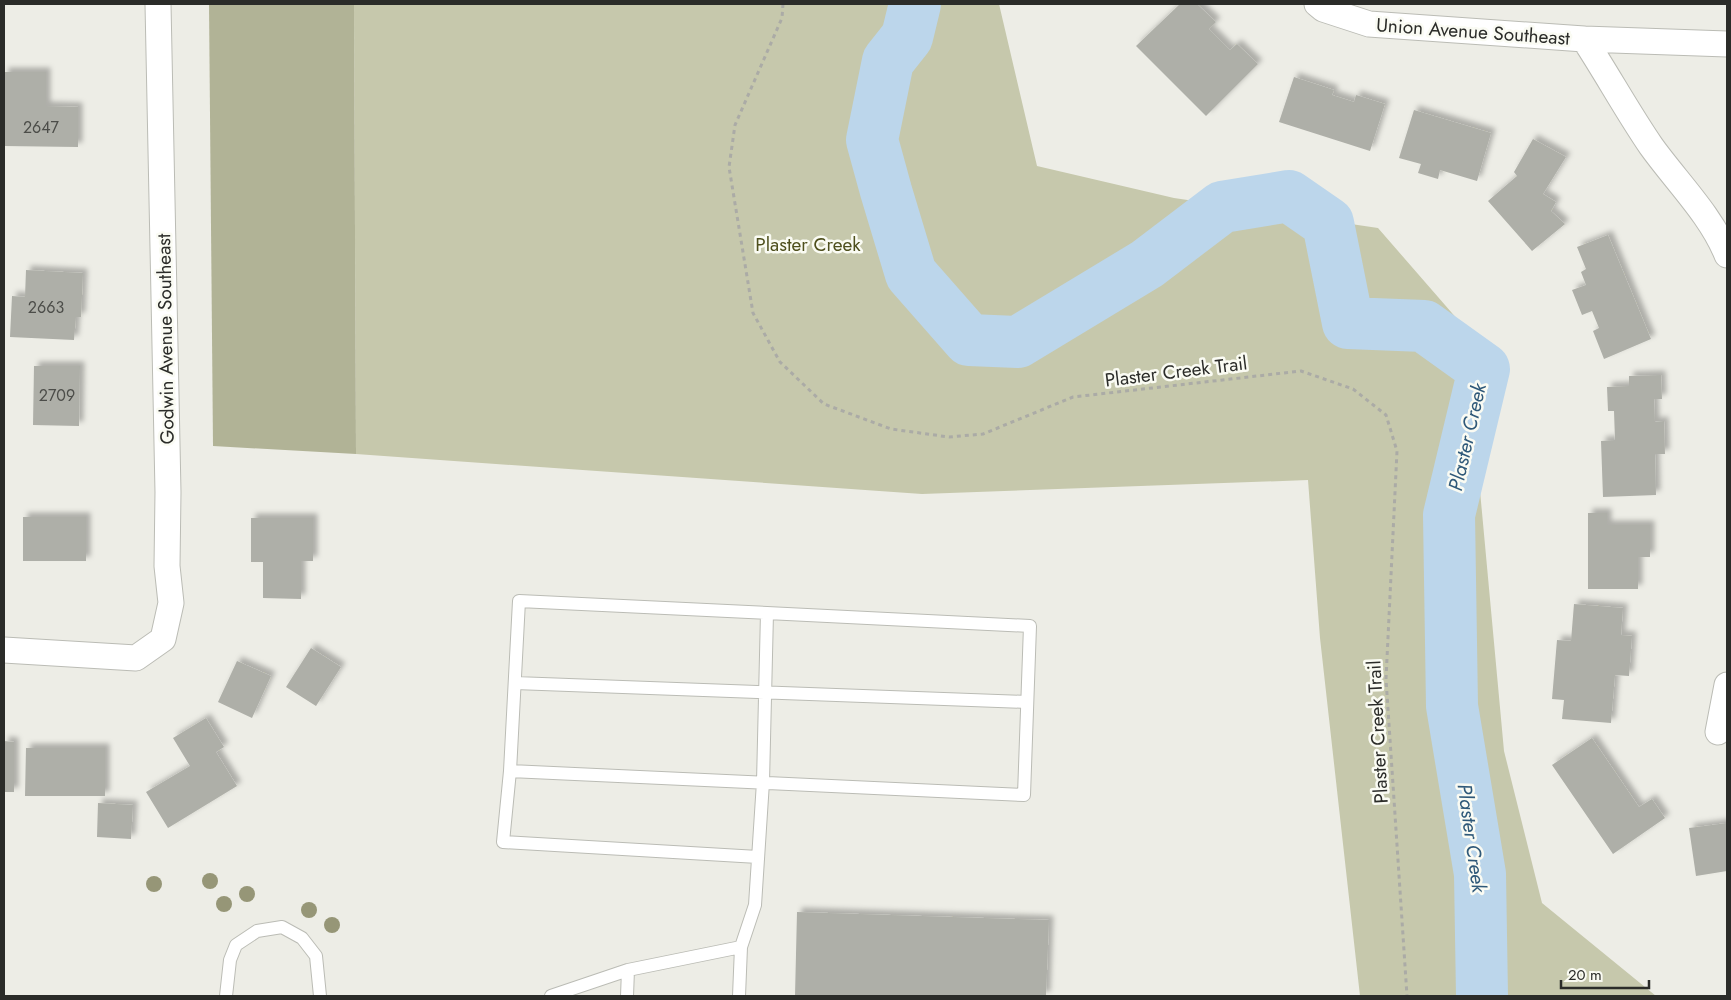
<svg xmlns="http://www.w3.org/2000/svg" width="1731" height="1000" viewBox="0 0 1731 1000" font-family="Jost,sans-serif">
	<style>
		.green { fill: #c6c8ac }
		.forest { fill: #b1b396 }
		.lines { fill: none; stroke-linecap: round; stroke-linejoin: round }
		.river { stroke: #bcd6eb; stroke-width: 52 }
		.building { fill: #aeafa8; filter: url(#shadow) }
		.service-casing { stroke: #bbbcb5; stroke-width: 14 }
		.minor-casing { stroke: #bbbcb5; stroke-width: 27 }
		.path { stroke: #ababa6; stroke-width: 3; stroke-dasharray: 4 4; stroke-linecap: butt }
		.service { stroke: #fff; stroke-width: 12 }
		.minor { stroke: #fff; stroke-width: 25 }
		.tree { fill: #969677 }
		.labels { text-anchor: middle; stroke-width: 5; stroke-linejoin: round; paint-order: stroke }
		.number-label { font-size: 16px; fill: #4c4d49 }
		.street-label { font-size: 19px; fill: #2b2c29; stroke: #fafbf3 }
		.park-label { font-size: 19px; fill: #4e4f1d; stroke: #fafbf3 }
		.water-label { font-size: 20px; font-style: italic; fill: #2f5979; stroke: #fafbf3 }
	</style>
	<defs>
		<filter id="shadow"><feDropShadow dx="4.5" dy="-4.5" stdDeviation="2.5" flood-color="#0004"/></filter>
	</defs>
	<rect width="100%" height="100%" fill="#edede6"/>
	<!-- green -->
	<path class="green" d="M354 4H999L1037 166 1174 198 1378 228 1465 328 1504 751 1542 903 1656 996H1360L1320 638 1308 480 922 494 356 454Z"/>
	<!-- forest -->
	<path class="forest" d="M209 4H354L356 454 213 446Z"/>
	<g class="lines">
		<!-- river -->
		<path class="river" d="M915 4 907 37 888 61 872 140 886 191 911 274 969 340 1018 342 1147 264 1222 207 1289 196 1328 223 1348 323 1424 326 1484 369 1449 515 1452 706 1480 874 1482 996"/>
	</g>
	<!-- building -->
	<path class="building" d="M1180 4H1197L1216 22 1209 29 1230 50 1237 44 1258 64 1206 116 1136 46Z
		M4 72H46V106L78 107V147L4 146Z
		M1294 77 1334 90 1332 95 1354 102 1356 95 1385 104 1370 151 1279 122Z
		M1414 110 1491 133 1477 181 1440 170 1438 179 1418 173 1421 164 1399 158Z
		M1533 139 1566 157 1543 194 1556 202 1551 211 1565 224 1532 251 1488 201 1517 176 1514 172Z
		M1608 235 1651 339 1604 359 1593 331 1599 328 1592 311 1582 315 1572 290 1586 285 1581 272 1586 269 1577 247Z
		M26 270 83 273 81 317H76L74 340 10 337 12 296 25 297Z
		M34 366H80L79 426 33 425Z
		M1661 375 1662 399H1654L1655 422 1664 421 1665 454H1655L1656 495 1603 497 1601 441 1615 440 1614 411H1608L1607 387 1629 386V376Z
		M1588 513H1607V525H1650V557H1638V589H1588Z
		M23 517H86V561H23Z
		M251 518H313V561H301V599L263 598V562H251Z
		M1574 604 1623 608 1621 635 1632 636 1629 676 1615 675 1611 723 1562 719 1564 700 1552 699 1557 640 1571 641Z
		M311 648 341 667 316 706 286 687Z
		M237 661 271 676 252 718 218 702Z
		M206 718 224 747 216 752 237 786 168 828 146 792 190 766 173 738Z
		M1592 738 1639 807 1652 799 1665 818 1613 854 1552 765Z
		M4 741 14 742V792H4Z
		M26 748H105V796H25Z
		M98 803 133 805 131 839 97 837Z
		M1727 823V871L1696 876 1689 828Z
		M797 912 1049 920 1046 996H795Z"/>
	<g class="lines">
		<!-- service casing -->
		<g class="service-casing">
			<path id="service" d="M515 683 1027 702
				M510 771 503 842 758 857
				M741 947 755 905 763 782 767 613 1030 626 1024 795 510 771 519 601 767 613
				M226 996 230 960 236 945 257 931 282 927 302 938 316 956 320 996
				M551 996 628 970 741 947 739 996
				M627 996 628 970"/>
		</g>
		<!-- minor casing -->
		<g class="minor-casing">
			<path id="minor" d="M1317 4 1323 9 1369 24 1584 39C1607 74 1627 111 1651 146 1676 181 1711 215 1727 255
				M1584 39 1727 44
				M4 650 136 658 163 639 171 603 167 566 168 492 158 4
				M1718 732 1727 685"/>
		</g>
		<!-- path -->
		<path class="path" d="M783 4 782 18 735 125 729 167 753 313 780 362 824 404 891 429 949 437 983 434 1073 397 1301 371 1353 389 1386 415 1397 451 1386 679 1407 996"/>
		<!-- service -->
		<use href="#service" class="service"/>
		<!-- minor -->
		<use href="#minor" class="minor"/>
	</g>
	<!-- trees -->
	<g class="tree">
		<circle cx="210" cy="881" r="8"/>
		<circle cx="154" cy="884" r="8"/>
		<circle cx="247" cy="894" r="8"/>
		<circle cx="224" cy="904" r="8"/>
		<circle cx="309" cy="910" r="8"/>
		<circle cx="332" cy="925" r="8"/>
	</g>
	<g class="labels">
		<!-- number labels -->
		<g class="number-label">
			<text x="41" y="133">2647</text>
			<text x="46" y="313">2663</text>
			<text x="57" y="401">2709</text>
		</g>
		<!-- street labels -->
		<g class="street-label">
			<text transform="translate(1473 31) rotate(4)" y="7">Union Avenue Southeast</text>
			<text transform="translate(165 339) rotate(-91)" y="7">Godwin Avenue Southeast</text>
			<text transform="translate(1176 371) rotate(-7)" y="7">Plaster Creek Trail</text>
			<text transform="translate(1377 732) rotate(-93)" y="7">Plaster Creek Trail</text>
		</g>
		<!-- park labels -->
		<g class="park-label">
			<text x="808" y="251">Plaster Creek</text>
		</g>
		<!-- water labels -->
		<g class="water-label">
			<text transform="translate(1467 437) rotate(-77)" y="7">Plaster Creek</text>
			<text transform="translate(1472 838) rotate(82)" y="7">Plaster Creek</text>
		</g>
	</g>
	<!-- border -->
	<rect width="1731" height="1000" fill="none" stroke="#2b2c29" stroke-width="10"/>
	<!-- scale -->
	<path d="M1561 980v8h88v-8" fill="none" stroke="#2b2c29" stroke-width="2.5"/>
	<text x="1568" y="980" font-size="15" fill="#2b2c29" stroke="#fafbf3" stroke-width="4" paint-order="stroke">20 m</text>
</svg>
